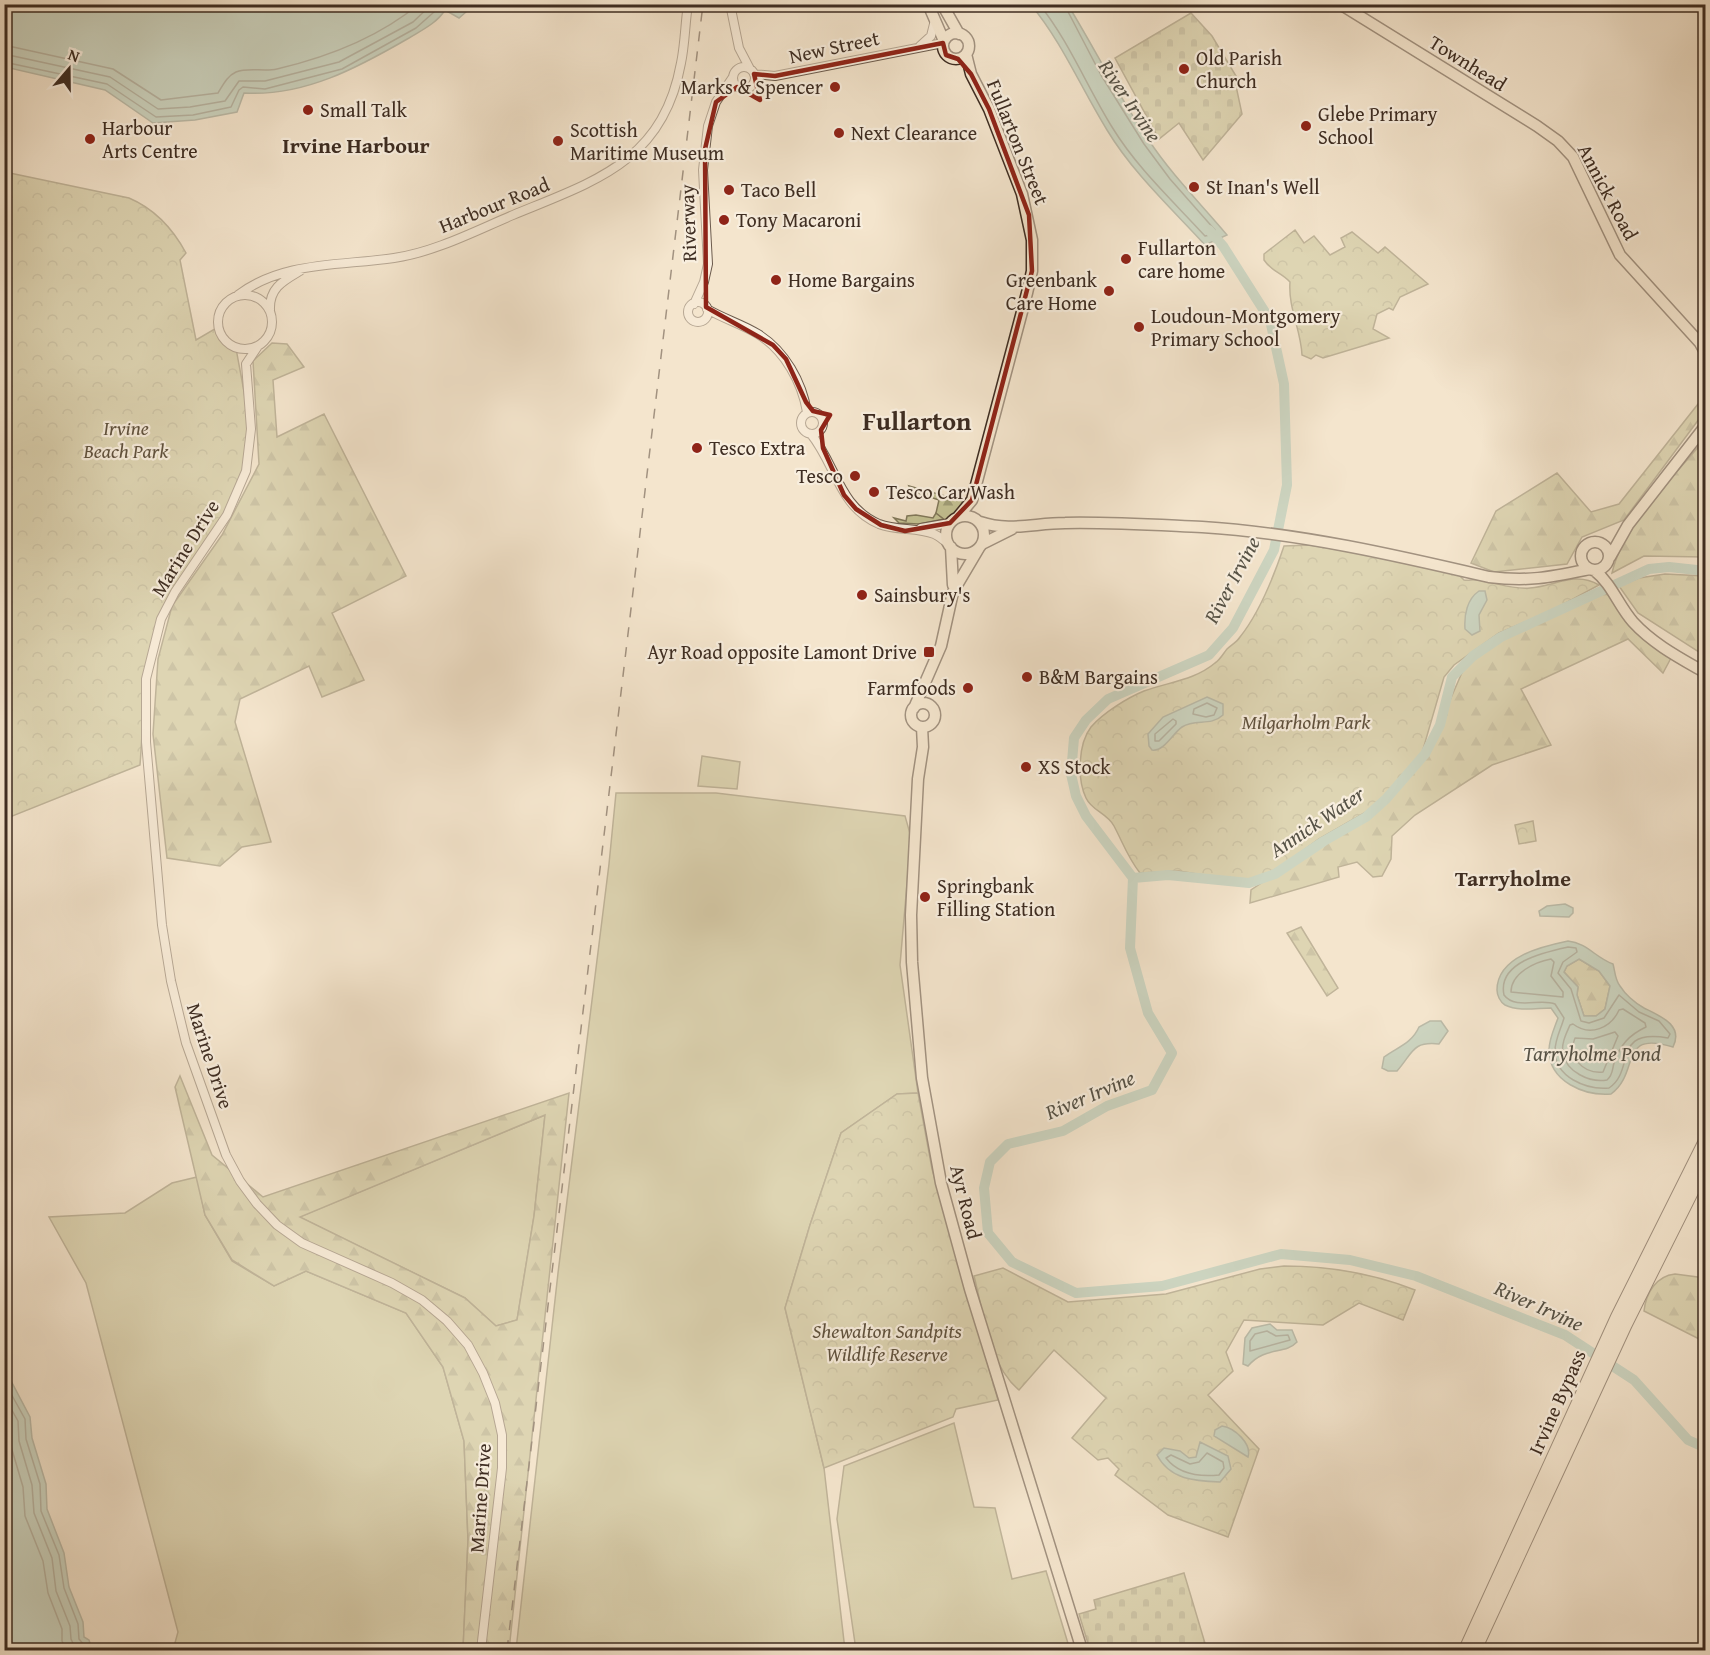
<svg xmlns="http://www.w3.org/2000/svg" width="1710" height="1655" viewBox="0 0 1710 1655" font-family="'Gentium Book Plus',serif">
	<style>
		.grass { fill: #c4c293; stroke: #81785a; stroke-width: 1.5 }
		.forest { fill: url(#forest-firs); stroke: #81785a; stroke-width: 1.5; fill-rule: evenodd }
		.cemetery { fill: url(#cemetery-stones); stroke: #81785a; stroke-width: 1.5 }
		.park { fill: url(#park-crowns); stroke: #81785a; stroke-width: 1.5 }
		.water { fill: #9dc0b2; stroke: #778578; stroke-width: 1.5; fill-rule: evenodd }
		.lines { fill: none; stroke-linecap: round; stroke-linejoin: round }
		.shore { stroke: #6e766a; stroke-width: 1.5 }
		.river { stroke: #9dc0b2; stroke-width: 10 }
		.minor-casing { stroke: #6c5b4d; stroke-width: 10 }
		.major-casing { stroke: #3e2d22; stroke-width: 13 }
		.highway-casing { stroke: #3e2d22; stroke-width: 14 }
		.minor { stroke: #f8eede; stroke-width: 8 }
		.major { stroke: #f4e5cd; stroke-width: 10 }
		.highway { stroke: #f4e5cd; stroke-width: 12 }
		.rail { stroke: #3e2d22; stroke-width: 1.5; stroke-dasharray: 10 10; stroke-linecap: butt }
		.marked { fill: none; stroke: #8f2418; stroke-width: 4.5; stroke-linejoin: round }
		.poi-dot { fill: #8f2418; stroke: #f8eede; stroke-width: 2 }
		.labels { text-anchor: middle; stroke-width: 4.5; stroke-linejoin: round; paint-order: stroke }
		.street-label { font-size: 20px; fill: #3e2d22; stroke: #f8eede }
		.poi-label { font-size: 20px; fill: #3e2d22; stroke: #f8eede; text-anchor: start }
		.park-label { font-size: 20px; font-style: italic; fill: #60523e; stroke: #f8eede }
		.water-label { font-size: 21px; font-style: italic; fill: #565246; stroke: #f8eede }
		.quarter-label { font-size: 22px; font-weight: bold; fill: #3e2d22; stroke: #f8eede }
		.district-label { font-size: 26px; font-weight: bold; fill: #3e2d22; stroke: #f8eede }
	</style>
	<defs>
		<pattern id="forest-firs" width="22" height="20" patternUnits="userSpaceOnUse" patternTransform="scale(1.5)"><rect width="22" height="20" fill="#c4c293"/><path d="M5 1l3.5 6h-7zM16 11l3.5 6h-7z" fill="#a19e78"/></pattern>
		<pattern id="cemetery-stones" width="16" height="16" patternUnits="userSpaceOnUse" patternTransform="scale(1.5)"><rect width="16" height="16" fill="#c4c293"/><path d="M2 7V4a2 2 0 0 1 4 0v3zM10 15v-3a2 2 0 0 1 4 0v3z" fill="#a19e78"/></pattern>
		<pattern id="park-crowns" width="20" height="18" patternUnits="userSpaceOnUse" patternTransform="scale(1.5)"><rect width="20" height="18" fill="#c4c293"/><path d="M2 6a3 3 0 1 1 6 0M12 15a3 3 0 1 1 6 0" fill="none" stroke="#a19e78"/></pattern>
	</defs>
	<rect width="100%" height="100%" fill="#f4e5cd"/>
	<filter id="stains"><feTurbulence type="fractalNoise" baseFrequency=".00333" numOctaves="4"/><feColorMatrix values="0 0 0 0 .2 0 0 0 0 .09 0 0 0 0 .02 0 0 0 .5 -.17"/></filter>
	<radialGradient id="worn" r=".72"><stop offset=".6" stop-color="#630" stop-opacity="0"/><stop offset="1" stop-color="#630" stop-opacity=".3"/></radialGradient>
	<!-- grass -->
	<path class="grass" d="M936 513 944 519 919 524 899 523 894 518 906 521 907 516 916 515 933 518Z
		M702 756 740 762 737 789 698 786Z
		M616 793H716L905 816 911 837 900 965 918 1093 897 1094 841 1133 810 1225 785 1308 824 1468 845 1650H516L558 1273 609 864Z
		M545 1115 534 1216 517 1320 496 1326 465 1298 299 1217Z
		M197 1177 205 1215 232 1261 274 1286 306 1271 406 1313 443 1367 464 1441 468 1540 463 1650H173L178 1632 86 1283 49 1217 125 1213 172 1183Z
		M954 1423 974 1507 995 1508 1012 1579 1046 1571 1070 1650H856L837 1519 844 1466Z"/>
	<!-- forest -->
	<path class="forest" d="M272 343 287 344 304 367 273 380 277 437 324 414 406 576 332 613 364 680 322 697 309 666 240 699 235 722 271 842 242 847 220 866 167 858 153 734 158 659 172 606 222 535 259 464 253 361Z
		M1702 399 1705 411 1624 520 1582 537 1567 564 1494 572 1471 563 1496 511 1557 473 1591 512 1619 504Z
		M1705 439V557L1644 556 1612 573C1623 524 1674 477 1705 439Z
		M909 486 963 501 960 510 945 520 936 513 939 500 912 491Z
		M1665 574 1705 576V656L1638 613 1619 586 1639 578Z
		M1593 594H1609L1671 658 1663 673 1628 639 1521 689 1551 745 1492 765 1415 815 1392 836 1391 859 1382 876 1373 877 1357 862 1338 867 1339 877 1250 903 1251 890 1321 843 1376 813 1430 746 1467 661 1537 620Z
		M1301 927 1338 988 1327 996 1287 933Z
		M1579 959 1599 971 1610 986 1605 1009 1596 1016H1584L1577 995 1578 987 1564 972 1567 966Z
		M180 1076 212 1155 263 1197 569 1093 509 1650H463L468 1540 464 1441 443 1367 406 1313 306 1271 274 1286 232 1260 205 1215 175 1087ZM545 1115 534 1216 517 1320 496 1326 465 1298 300 1217Z
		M1675 1274 1705 1278V1342L1644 1311C1646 1293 1656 1276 1675 1274Z"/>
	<!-- cemetery -->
	<path class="cemetery" d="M1191 13 1212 36 1239 81 1236 86 1242 114 1203 160 1179 123 1159 139 1115 58Z
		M1184 1573 1207 1650H1090L1079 1614 1096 1609 1094 1600Z"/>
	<!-- park -->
	<path class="park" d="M5 172 129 198C155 209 173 229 186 253L180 260 196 340 218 327 222 337 236 348C242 384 253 425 248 462 242 508 180 567 162 612 143 659 144 715 140 765L5 819Z
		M1295 230 1304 243 1314 236 1330 255 1345 247 1341 238 1352 232 1378 253 1385 247 1428 284 1400 297 1393 310 1389 308 1377 314 1373 329 1389 338 1323 358 1316 355 1311 359 1302 355C1301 330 1288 308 1290 282 1282 273 1271 271 1264 260V254Z
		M1310 545 1393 559 1459 575 1464 580C1469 581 1473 579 1478 580 1495 582 1512 590 1530 588 1555 586 1575 571 1599 585L1549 612 1499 633 1454 665 1444 677 1422 753 1393 788 1366 812 1319 839 1282 866 1254 880H1232L1179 871 1140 873C1128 858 1123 843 1114 826 1107 813 1092 811 1086 798 1077 779 1078 744 1091 727 1103 713 1127 698 1144 691 1169 682 1195 680 1215 663 1220 660 1223 654 1227 649 1231 645 1237 642 1240 637 1260 612 1274 576 1284 546Z
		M1533 821 1536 841 1519 844 1515 825Z
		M918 1093 932 1169 998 1400 956 1409 953 1417 824 1468 785 1308 810 1225 841 1133 897 1094Z
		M1284 1266C1331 1266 1372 1273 1415 1290L1403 1320 1359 1303 1323 1325 1244 1320 1226 1352 1233 1371 1208 1395 1259 1449 1228 1537 1168 1515 1115 1475 1119 1469 1108 1458 1098 1460 1072 1438 1106 1398 1054 1350 1019 1390C988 1364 984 1314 974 1276L1003 1268 1068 1302 1166 1294 1260 1269Z"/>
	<!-- water -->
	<path class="water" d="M5 4H474V5L459 18 445 10C437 23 422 30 409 38 359 67 304 97 244 93L237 112 195 120 153 123 105 90 5 67Z
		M1031 5H1068C1095 49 1118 96 1148 139 1171 174 1200 203 1227 235L1205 245C1171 208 1133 173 1107 130 1081 88 1062 42 1031 5Z
		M1479 591H1485L1487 600 1479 615 1480 631 1472 635 1465 629C1464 615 1467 599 1479 591Z
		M1207 697 1223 704V715C1210 727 1196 718 1182 727 1173 733 1164 752 1152 750L1149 746 1148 734 1163 717Z
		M1565 904 1573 908V913L1569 917 1540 916 1539 911 1547 906Z
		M1568 941C1587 943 1596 958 1613 964 1615 971 1615 980 1620 986 1625 994 1635 1003 1644 1008 1660 1016 1684 1025 1673 1047 1617 1030 1641 1072 1611 1094 1585 1096 1549 1082 1549 1050 1549 1039 1554 1029 1558 1018L1551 1008C1537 1008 1519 1012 1505 1005 1500 1002 1497 995 1497 990 1497 956 1544 946 1568 941ZM1579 959 1599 971 1610 986 1605 1009 1596 1016H1584L1577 995 1578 987 1564 972 1567 966Z
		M1430 1021H1441L1448 1031 1439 1044C1412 1041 1413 1053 1397 1071H1388L1382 1068 1384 1057C1398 1047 1412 1043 1419 1027Z
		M1270 1324 1277 1330H1292L1297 1342C1285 1355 1265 1346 1248 1366L1243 1364 1245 1338 1252 1328Z
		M5 1354V1364L9 1369 8 1375 30 1417 32 1438 46 1484 47 1509 64 1553 69 1587 83 1622 84 1637 89 1640 91 1646 88 1650H5Z
		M1222 1426C1235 1428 1252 1444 1248 1457L1214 1436 1215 1430Z
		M1200 1442 1228 1456 1231 1469 1220 1482C1195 1481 1170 1480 1157 1455L1164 1448 1180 1451 1189 1458 1196 1457Z"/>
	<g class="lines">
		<!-- shore -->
		<path class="shore" d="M1039 4C1069 41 1087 87 1112 127 1137 168 1173 201 1205 236L1214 234 1215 230 1170 179 1144 144 1101 75 1064 4
			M4 45 113 69 161 100 218 93C223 85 227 76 236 72 248 67 264 72 277 69 328 57 378 38 419 4
			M4 54 110 77 158 109 190 107 225 101 239 81H265L339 62 413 22 432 4
			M4 62 107 84 156 117 193 115 231 107 239 90 243 87 265 89 342 69 416 28 443 4
			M1207 703 1217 708 1214 715 1206 717 1193 714 1194 709Z
			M1173 719 1176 721V724L1159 741H1155V734Z
			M1568 947 1576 948 1577 952 1563 962 1558 973 1571 989 1581 1021 1589 1023 1604 1018 1619 995 1639 1012 1659 1021 1670 1034 1668 1038C1611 1028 1636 1070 1609 1088 1586 1090 1555 1077 1555 1051 1555 1039 1561 1029 1564 1018L1555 1004C1541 998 1515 1010 1504 995 1497 962 1545 952 1568 947Z
			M1551 959 1554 962 1551 976 1563 992V997L1511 992C1511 973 1535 962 1551 959Z
			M1619 1010 1623 1009 1645 1023 1646 1027C1629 1035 1620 1045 1614 1063 1612 1070 1613 1075 1607 1080 1590 1083 1566 1072 1563 1053 1561 1044 1566 1034 1570 1025L1573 1024C1590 1037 1611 1028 1619 1010Z
			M1615 1032 1618 1036 1603 1072C1583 1074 1567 1057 1575 1038L1593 1039Z
			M1267 1331 1276 1336 1288 1335 1290 1340 1250 1351V1341L1255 1334Z
			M4 1381 25 1419 26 1439 40 1484 41 1511 59 1555 64 1588 78 1624 79 1639 84 1645V1650
			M4 1396 18 1421 19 1441 32 1485 34 1513 52 1558 56 1591 70 1626 71 1639 76 1650
			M4 1419 9 1425 10 1443 23 1487 25 1516 43 1561 48 1593 62 1629V1641L66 1650
			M1207 1453 1223 1462 1224 1468 1219 1475C1199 1477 1179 1475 1166 1458L1171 1455 1190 1464 1199 1462Z"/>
		<!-- river -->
		<path class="river" d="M1209 230 1223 246 1270 320 1284 384 1287 485 1274 550 1233 628 1209 655 1108 699 1086 720 1074 738 1071 774 1076 796 1086 816 1133 878 1130 948 1148 1013 1172 1053 1152 1090 1107 1106 1063 1131 1008 1144 990 1162 984 1188 988 1233 1012 1262 1076 1293 1162 1286 1281 1254 1350 1260 1416 1276 1565 1335 1634 1380 1688 1440 1706 1448
			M1133 878 1168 875 1249 883 1275 874 1324 841 1366 817 1386 799 1425 754 1440 725 1452 677 1473 656 1501 637 1649 569 1669 567 1706 571"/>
		<!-- minor casing -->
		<g class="minor-casing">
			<path id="minor" d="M730 4 739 48 750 69
				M920 46 931 36 935 20
				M733 78a11 11 0 1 1 22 0a11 11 0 1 1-22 0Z
				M754 74 775 76 943 43
				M218 322a27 27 0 1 1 54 0a27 27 0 1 1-54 0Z
				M238 295C283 261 340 266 394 258 435 252 475 231 513 215 595 181 663 162 681 63 685 44 685 24 688 4
				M688 312a10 10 0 1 1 20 0a10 10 0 1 1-20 0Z
				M694 304 704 282 708 264 703 170 708 126 716 102 733 77
				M707 309C724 319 742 324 758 334 785 351 802 382 807 412
				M270 310C269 288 283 281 300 271
				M258 346 246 364 251 429 246 471 227 515 175 592 161 619 146 679V742L162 925 171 981 186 1043 226 1155 240 1181 257 1204 277 1225 302 1243 392 1283 422 1300 447 1321 468 1345 483 1373 495 1403 502 1435V1468L481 1650
				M801 423a11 11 0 1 1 22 0a11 11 0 1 1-22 0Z
				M811 434C836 465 839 507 879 524 897 531 917 527 934 534 939 536 944 541 949 544
				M921 528 950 523"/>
		</g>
		<!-- major casing -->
		<g class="major-casing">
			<path id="major" d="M928 4 944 41
				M942 4 959 34
				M1340 4 1537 126 1558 141 1573 157 1620 255 1700 343 1706 354
				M943 46a13 13 0 1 1 26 0a13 13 0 1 1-26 0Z
				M1705 352 1706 377
				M946 535a19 19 0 1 1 38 0a19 19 0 1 1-38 0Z
				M958 517 972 500 1027 293 1032 271V240L1022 194 989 109 971 74 966 54
				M980 522C1009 532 1035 523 1065 523 1110 522 1157 525 1202 527 1299 533 1395 555 1489 577 1530 582 1551 577 1590 569
				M1581 556a14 14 0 1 1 28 0a14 14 0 1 1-28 0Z
				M982 544 1012 529
				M951 547 953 585
				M1610 557 1628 525 1706 425
				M1594 570C1612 584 1618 605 1633 622 1653 644 1680 658 1706 673
				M911 715a12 12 0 1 1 24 0a12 12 0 1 1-24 0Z
				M914 708 941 646 953 592 979 548
				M922 727 923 747 918 779 911 915 912 962 922 1078 941 1183 970 1289 1082 1650"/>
		</g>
		<!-- highway casing -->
		<g class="highway-casing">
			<path id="highway" d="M1465 1650 1617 1317 1706 1139
				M1475 1650 1626 1324 1706 1164"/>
		</g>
		<!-- minor -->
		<use href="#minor" class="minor"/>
		<!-- major -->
		<use href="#major" class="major"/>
		<!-- highway -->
		<use href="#highway" class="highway"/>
		<!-- rail -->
		<path class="rail" d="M507 1650 703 4"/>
	</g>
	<!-- marked area -->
	<path d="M0 0H1710V1655H0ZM943 43 946 55 958 59 971 74 989 109 1029 215 1032 271 972 500 950 523 905 531 881 525 856 509 844 495 823 448 821 430 830 415 813 411 806 402 786 359 773 345 706 307 705 149 716 102 737 87 760 100 754 74 775 76Z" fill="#f4e5cd" fill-opacity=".55" fill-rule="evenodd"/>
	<path class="marked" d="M943 43 946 55 958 59 971 74 989 109 1029 215 1032 271 972 500 950 523 905 531 881 525 856 509 844 495 823 448 821 430 830 415 813 411 806 402 786 359 773 345 706 307 705 149 716 102 737 87 760 100 754 74 775 76Z"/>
	<!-- markers -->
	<g class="poi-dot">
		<circle cx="1184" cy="69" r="6"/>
		<circle cx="835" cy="87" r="6"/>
		<circle cx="308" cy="110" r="6"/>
		<circle cx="1306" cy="126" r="6"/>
		<circle cx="839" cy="133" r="6"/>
		<circle cx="90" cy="139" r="6"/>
		<circle cx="558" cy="141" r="6"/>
		<circle cx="1194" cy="187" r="6"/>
		<circle cx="729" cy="190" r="6"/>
		<circle cx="724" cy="220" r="6"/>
		<circle cx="1126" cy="259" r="6"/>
		<circle cx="776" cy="280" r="6"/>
		<circle cx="1109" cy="291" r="6"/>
		<circle cx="1139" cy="327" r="6"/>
		<circle cx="697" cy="448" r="6"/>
		<circle cx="855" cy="476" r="6"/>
		<circle cx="874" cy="492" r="6"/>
		<circle cx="862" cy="595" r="6"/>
		<rect x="923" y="646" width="12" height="12" rx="3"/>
		<circle cx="1027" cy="677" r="6"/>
		<circle cx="968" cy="688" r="6"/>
		<circle cx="1026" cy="767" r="6"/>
		<circle cx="925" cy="897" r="6"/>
	</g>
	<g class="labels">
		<!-- street labels -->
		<g class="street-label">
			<text transform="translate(834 47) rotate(-12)" y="7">New Street</text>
			<text transform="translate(1468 63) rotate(32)" y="7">Townhead</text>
			<text transform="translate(1018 142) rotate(68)" y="7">Fullarton Street</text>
			<text transform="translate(1608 192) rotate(62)" y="7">Annick Road</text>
			<text transform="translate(494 205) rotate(-22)" y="7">Harbour Road</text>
			<text transform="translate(688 223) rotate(-92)" y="7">Riverway</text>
			<text transform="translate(185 548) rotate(-58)" y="7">Marine Drive</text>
			<text transform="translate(210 1056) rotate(72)" y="7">Marine Drive</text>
			<text transform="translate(966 1202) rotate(76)" y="7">Ayr Road</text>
			<text transform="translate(1557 1402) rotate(-66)" y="7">Irvine Bypass</text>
			<text transform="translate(480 1498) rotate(-86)" y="7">Marine Drive</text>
		</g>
		<!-- poi labels -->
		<g class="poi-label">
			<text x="1196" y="65">Old Parish<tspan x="1196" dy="23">Church</tspan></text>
			<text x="823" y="94" text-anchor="end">Marks &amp; Spencer</text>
			<text x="320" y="117">Small Talk</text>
			<text x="1318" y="121">Glebe Primary<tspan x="1318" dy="23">School</tspan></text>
			<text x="102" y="135">Harbour<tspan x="102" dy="23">Arts Centre</tspan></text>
			<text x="570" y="137">Scottish<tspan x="570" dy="23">Maritime Museum</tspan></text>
			<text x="851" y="140">Next Clearance</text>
			<text x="1206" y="194">St Inan's Well</text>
			<text x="741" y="197">Taco Bell</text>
			<text x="736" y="227">Tony Macaroni</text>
			<text x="1138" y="255">Fullarton<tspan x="1138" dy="23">care home</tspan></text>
			<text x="788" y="287">Home Bargains</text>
			<text x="1097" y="287" text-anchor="end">Greenbank<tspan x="1097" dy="23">Care Home</tspan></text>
			<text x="1151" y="323">Loudoun-Montgomery<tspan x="1151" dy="23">Primary School</tspan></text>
			<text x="709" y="455">Tesco Extra</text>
			<text x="843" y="483" text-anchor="end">Tesco</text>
			<text x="886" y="499">Tesco Car Wash</text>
			<text x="874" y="602">Sainsbury's</text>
			<text x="917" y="659" text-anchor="end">Ayr Road opposite Lamont Drive</text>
			<text x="1039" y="684">B&amp;M Bargains</text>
			<text x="956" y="695" text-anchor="end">Farmfoods</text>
			<text x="1038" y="774">XS Stock</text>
			<text x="937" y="893">Springbank<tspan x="937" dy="23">Filling Station</tspan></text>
		</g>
		<!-- park labels -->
		<g class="park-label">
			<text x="126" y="435">Irvine<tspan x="126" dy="23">Beach Park</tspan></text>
			<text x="1306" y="729">Milgarholm Park</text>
			<text x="887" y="1338">Shewalton Sandpits<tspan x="887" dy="23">Wildlife Reserve</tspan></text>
		</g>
		<!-- water labels -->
		<g class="water-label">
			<text transform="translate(1130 101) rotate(56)" y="7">River Irvine</text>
			<text transform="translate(1232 580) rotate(-62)" y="7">River Irvine</text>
			<text transform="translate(1317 822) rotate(-34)" y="7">Annick Water</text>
			<text x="1592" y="1061">Tarryholme Pond</text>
			<text transform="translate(1090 1095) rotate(-23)" y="7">River Irvine</text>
			<text transform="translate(1539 1306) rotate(24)" y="7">River Irvine</text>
		</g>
		<!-- quarter labels -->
		<g class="quarter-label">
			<text x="356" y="153">Irvine Harbour</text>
			<text x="1513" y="886">Tarryholme</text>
		</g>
		<!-- district labels -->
		<g class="district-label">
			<text x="917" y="430">Fullarton</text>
		</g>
	</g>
	<!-- margin -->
	<rect width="1710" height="1655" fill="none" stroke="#f4e5cd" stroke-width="24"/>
	<rect x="6" y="6" width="1698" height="1643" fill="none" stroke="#3e2d22" stroke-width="3"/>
	<rect x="12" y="12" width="1686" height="1631" fill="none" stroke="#3e2d22" stroke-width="1.5"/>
	<!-- north arrow -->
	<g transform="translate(69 69) rotate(20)" stroke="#f8eede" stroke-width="4.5" paint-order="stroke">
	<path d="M0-4.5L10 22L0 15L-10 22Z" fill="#3e2d22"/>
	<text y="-9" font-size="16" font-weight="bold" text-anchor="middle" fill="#3e2d22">N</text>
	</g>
	<rect width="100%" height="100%" filter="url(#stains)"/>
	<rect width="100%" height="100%" fill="url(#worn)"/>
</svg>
